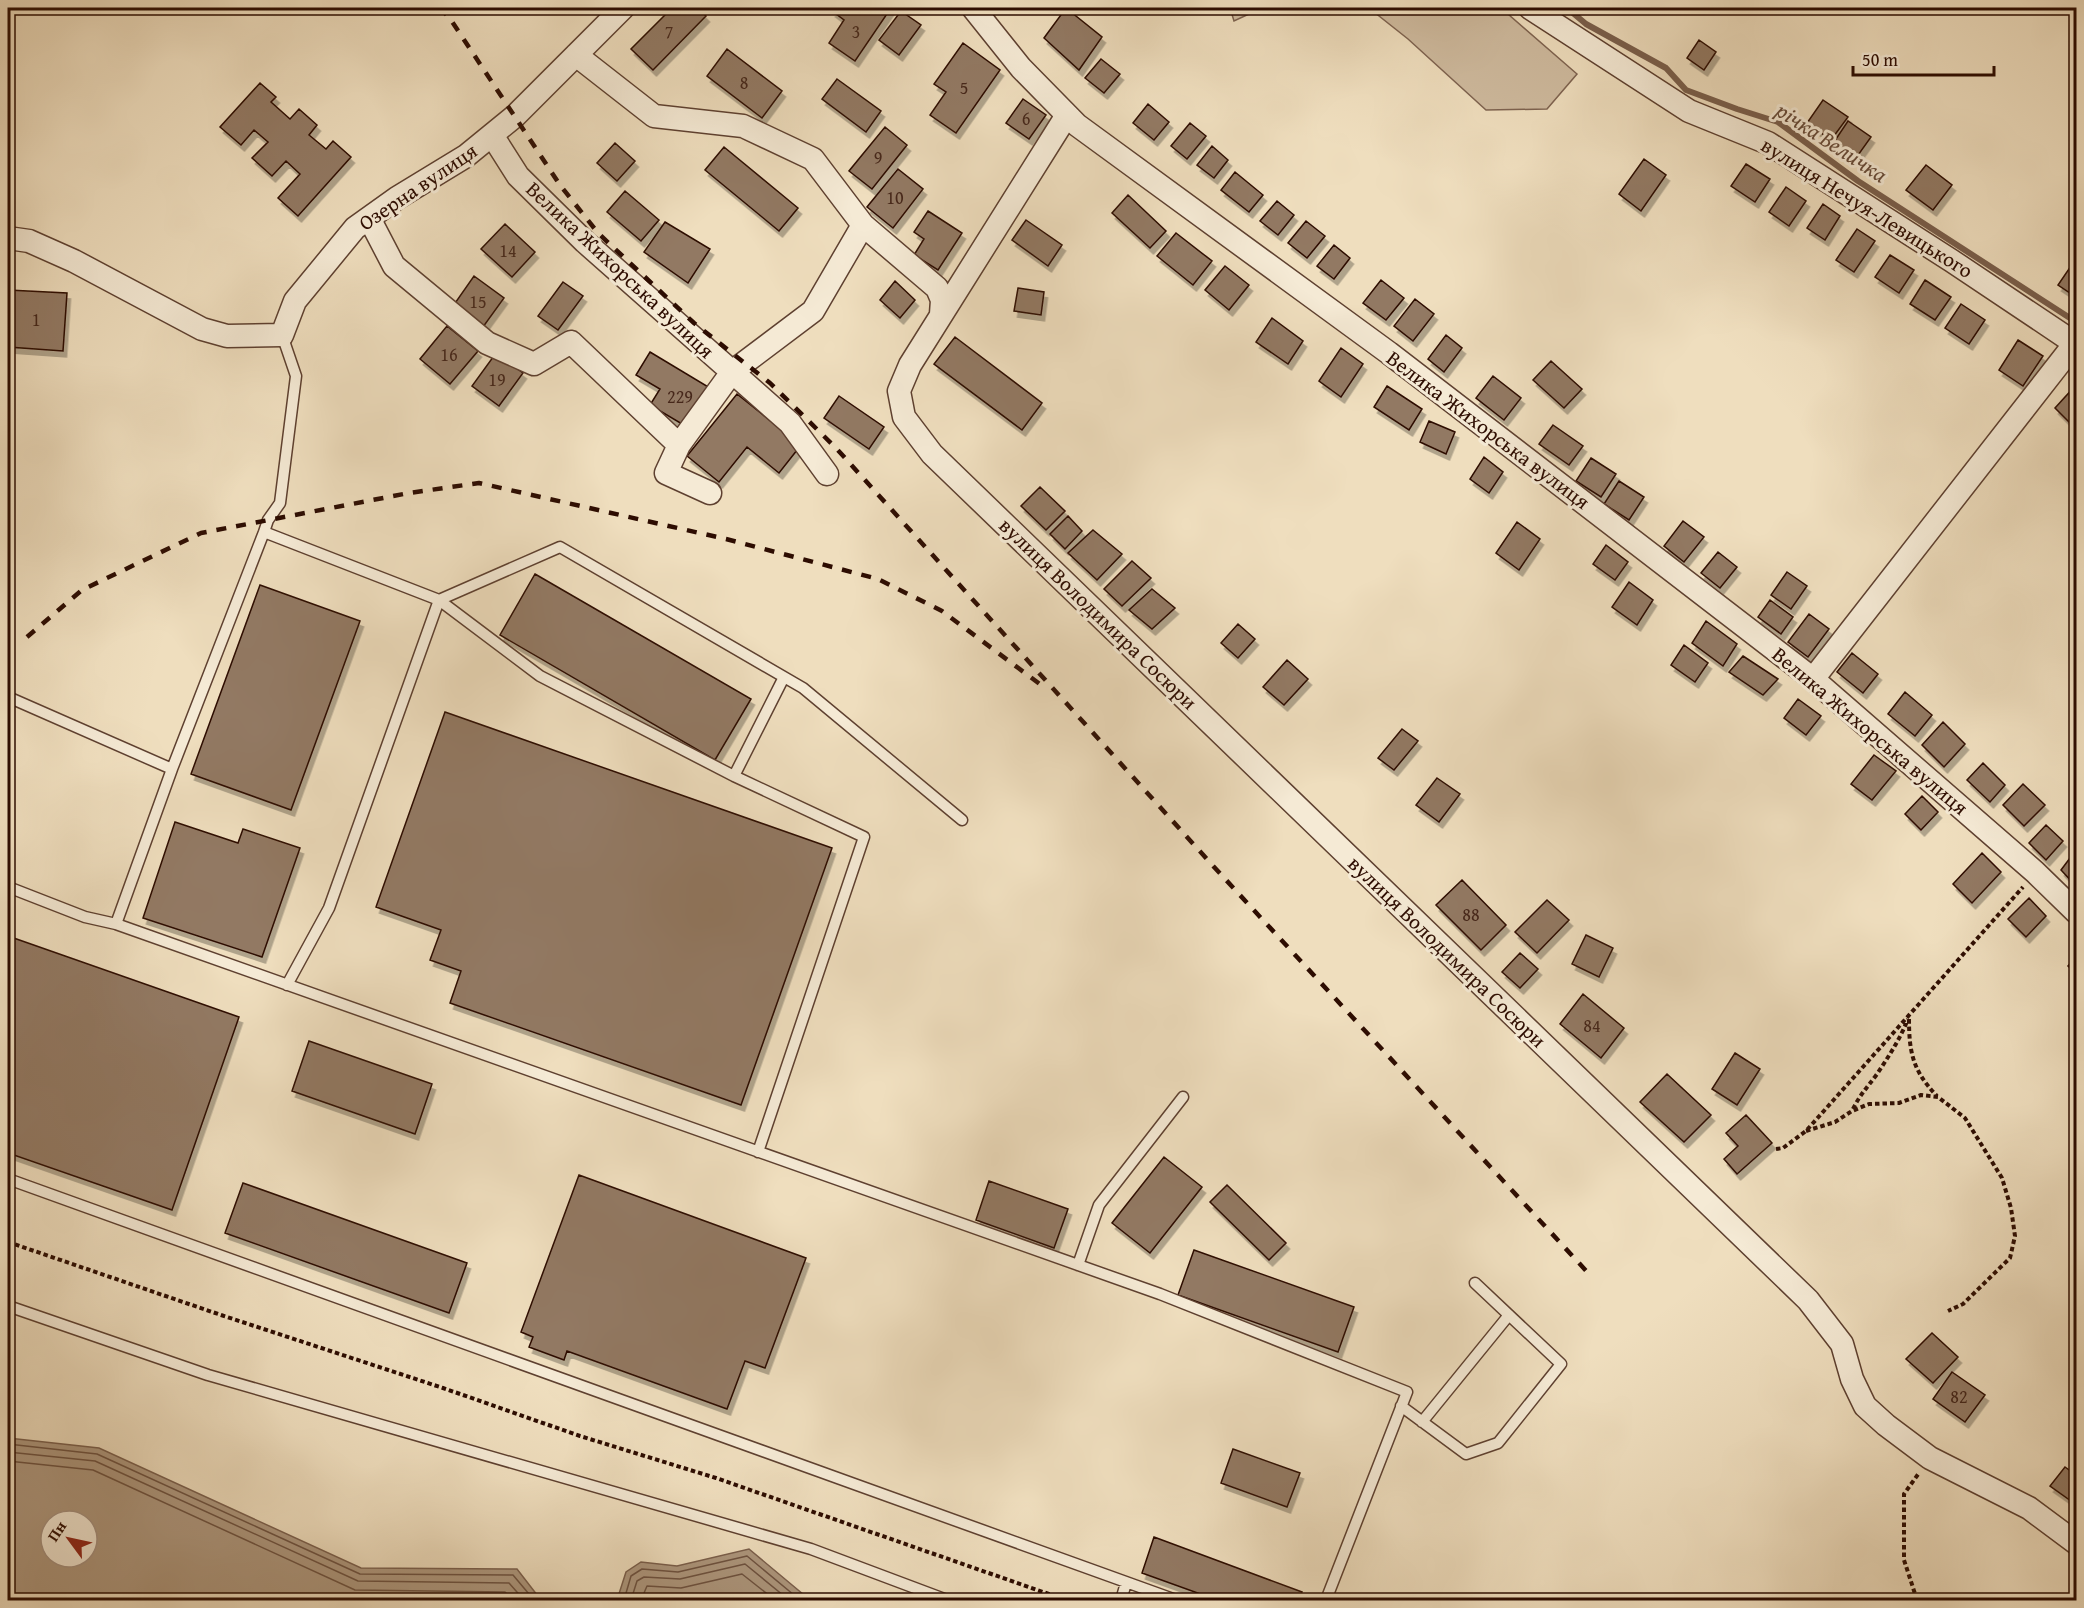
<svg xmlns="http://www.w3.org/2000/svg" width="2084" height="1608" viewBox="0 0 2084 1608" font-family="'Gentium Book Plus',serif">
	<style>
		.green { fill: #ceba9e; stroke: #7e6350; stroke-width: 1.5 }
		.water { fill: #ad977e; stroke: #7a5f4c; stroke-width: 1.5; fill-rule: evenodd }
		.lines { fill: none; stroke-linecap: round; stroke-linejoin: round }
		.shore { stroke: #6d5240; stroke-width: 1.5 }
		.stream { stroke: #7a5f4c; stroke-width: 6 }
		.building { fill: #927963; stroke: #2d0c01; stroke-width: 1.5; filter: url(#shadow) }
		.service-casing { stroke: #5e4030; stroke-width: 13 }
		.minor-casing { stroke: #5e4030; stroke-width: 25 }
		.path { stroke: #2d0c01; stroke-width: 4; stroke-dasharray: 4.5 3; stroke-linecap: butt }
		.service { stroke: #f5ead5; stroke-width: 10 }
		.minor { stroke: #f5ead5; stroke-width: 22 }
		.rail { stroke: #2d0c01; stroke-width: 4.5; stroke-dasharray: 10 10; stroke-linecap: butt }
		.labels { text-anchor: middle; stroke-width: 6; stroke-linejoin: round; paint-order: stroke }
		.number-label { font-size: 18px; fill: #46271a }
		.street-label { font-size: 21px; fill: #2d0c01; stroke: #f5ead5 }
		.water-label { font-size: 22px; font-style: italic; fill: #674b39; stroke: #f5ead5 }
	</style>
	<defs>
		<filter id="shadow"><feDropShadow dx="3.5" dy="6" stdDeviation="0" flood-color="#0004"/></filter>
	</defs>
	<rect width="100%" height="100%" fill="#efdebe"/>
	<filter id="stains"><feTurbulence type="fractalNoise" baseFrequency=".00333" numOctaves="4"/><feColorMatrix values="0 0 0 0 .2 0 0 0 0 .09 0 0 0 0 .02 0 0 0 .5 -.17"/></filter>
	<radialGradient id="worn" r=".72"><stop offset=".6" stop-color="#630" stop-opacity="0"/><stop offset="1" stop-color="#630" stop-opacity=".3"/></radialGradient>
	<!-- green -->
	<path class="green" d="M1230 8H1262L1234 21Z
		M1369 8H1501L1577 74 1547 109 1486 110 1408 39Z"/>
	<!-- water -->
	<path class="water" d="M8 1438 99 1448 361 1568 517 1569 541 1600H8ZM51 1521H87V1557H51Z
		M749 1549 810 1600H617L626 1572 641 1562 677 1566Z"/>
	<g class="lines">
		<!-- shore -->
		<path class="shore" d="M8 1444 97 1454 360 1574 513 1575 534 1600
			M8 1452 95 1461 358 1581 509 1583 524 1600
			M8 1461 93 1470 355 1590 505 1592 513 1600
			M624 1600 631 1576 642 1569 678 1572 747 1556 800 1600
			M631 1600 637 1581 644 1577 680 1579 745 1564 789 1600
			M641 1600 647 1586 681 1588 742 1574 775 1600"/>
		<!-- stream -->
		<path class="stream" d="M1567 8 1586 24 1666 68 1686 90 1737 109 1778 122 1858 181 2073 320"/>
	</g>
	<!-- building -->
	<path class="building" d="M672 8H698L706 16 653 70 631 49Z
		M835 8H891L855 61 829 43 844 20 832 11Z
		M1066 8 1102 37 1079 70 1044 38Z
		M901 11 921 25 899 55 879 40Z
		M1699 40 1716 52 1704 70 1687 58Z
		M963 43 1000 70 956 133 930 115 946 92 934 84Z
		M727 49 782 91 762 118 707 76Z
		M1101 59 1120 74 1104 93 1085 78Z
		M837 79 881 111 866 132 822 99Z
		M260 83 276 97 271 102 290 119 299 109 317 125 309 135 326 149 333 141 351 157 298 216 278 198 300 174 286 161 272 176 252 158 268 142 254 130 241 145 220 127Z
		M1023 99 1046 115 1029 139 1006 123Z
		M1823 100 1848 117 1831 140 1807 123Z
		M1148 104 1169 122 1154 140 1133 123Z
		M1848 121 1871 137 1856 158 1834 142Z
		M1190 123 1206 136 1187 159 1171 146Z
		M885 127 907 145 872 189 849 171Z
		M615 143 635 161 617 181 597 163Z
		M1212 146 1228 160 1214 178 1197 165Z
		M724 147 798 208 779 231 705 170Z
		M1644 159 1666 175 1641 211 1619 194Z
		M1746 164 1770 179 1755 202 1731 186Z
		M1926 165 1952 185 1933 210 1906 190Z
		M898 169 923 189 893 228 867 207Z
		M1235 172 1263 195 1249 212 1221 190Z
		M1786 187 1806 201 1789 226 1769 212Z
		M625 191 659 220 641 241 607 212Z
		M1128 195 1166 231 1150 248 1112 213Z
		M1277 201 1294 215 1278 235 1260 221Z
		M1823 204 1840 216 1825 240 1807 228Z
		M928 211 962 233 938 270 914 255 924 239 914 232Z
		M1026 220 1062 245 1048 266 1012 240Z
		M1306 221 1325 236 1307 258 1288 243Z
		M665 222 710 249 688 283 644 252Z
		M505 224 535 252 512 277 481 249Z
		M1857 229 1875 241 1854 272 1836 260Z
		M1176 233 1212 261 1193 285 1157 256Z
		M1334 245 1350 258 1334 279 1317 266Z
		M1890 255 1914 270 1899 293 1875 277Z
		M2073 263 2076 265V297L2058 285Z
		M1225 266 1249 285 1229 310 1205 290Z
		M474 276 504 298 483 327 453 306Z
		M1381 280 1404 298 1386 320 1363 303Z
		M1925 280 1951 297 1935 320 1910 304Z
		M895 281 915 300 900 318 880 300Z
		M563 282 583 296 558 330 538 316Z
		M1018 288 1044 292 1041 315 1014 311Z
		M8 290 67 293 63 351 8 347Z
		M1415 299 1434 314 1413 341 1394 326Z
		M1961 304 1985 320 1969 344 1945 328Z
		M1272 318 1303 341 1288 364 1256 342Z
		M447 326 478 351 450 384 420 359Z
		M1446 335 1462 348 1444 372 1428 359Z
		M955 337 1042 403 1022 430 934 364Z
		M2018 340 2043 356 2023 386 1999 370Z
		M1341 348 1363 364 1341 397 1319 381Z
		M650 352 710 388 687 427 650 405 660 389 636 375Z
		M496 353 523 373 499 406 472 386Z
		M1551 361 1582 389 1564 408 1533 380Z
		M1493 376 1521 398 1504 420 1476 398Z
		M2076 385V429L2055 408Z
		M1387 386 1422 409 1409 430 1374 407Z
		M737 394 801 445 779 473 747 447 719 482 687 456Z
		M839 396 884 427 869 449 824 418Z
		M1429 421 1455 432 1446 454 1420 442Z
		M1553 425 1583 446 1569 465 1539 444Z
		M1484 457 1503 472 1489 493 1470 479Z
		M1591 458 1616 474 1601 497 1576 481Z
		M1619 481 1644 497 1629 520 1604 504Z
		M1040 487 1065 511 1046 530 1021 506Z
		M1068 516 1082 531 1065 549 1050 534Z
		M1683 521 1704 537 1684 562 1664 546Z
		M1517 522 1540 539 1519 570 1496 553Z
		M1093 530 1122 554 1097 580 1068 553Z
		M1606 545 1628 562 1615 580 1593 564Z
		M1718 552 1737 567 1720 588 1701 573Z
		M1132 561 1151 578 1122 606 1104 589Z
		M1787 572 1807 586 1791 609 1771 595Z
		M535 574 751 699 715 760 500 635Z
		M1629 582 1653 600 1637 625 1612 607Z
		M260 585 360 621 291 810 191 774Z
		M1152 589 1175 608 1152 629 1129 610Z
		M1770 600 1793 617 1781 634 1758 617Z
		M1809 614 1829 629 1808 657 1788 642Z
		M1706 621 1737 644 1723 666 1692 643Z
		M1238 624 1255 639 1238 658 1221 643Z
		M1684 645 1708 663 1695 682 1671 665Z
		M1852 653 1878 674 1863 693 1837 672Z
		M1743 656 1778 679 1763 695 1729 672Z
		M1287 660 1308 679 1284 705 1263 687Z
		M1905 692 1932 715 1915 736 1888 714Z
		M1798 699 1821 716 1806 735 1784 718Z
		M445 712 832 848 741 1105 450 1003 461 971 430 960 441 930 376 907Z
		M1943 722 1965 744 1944 767 1922 745Z
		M1402 729 1418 741 1394 770 1378 758Z
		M1874 755 1896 771 1872 800 1851 784Z
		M1983 763 2005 785 1990 802 1967 780Z
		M1437 778 1460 794 1439 822 1416 805Z
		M2023 784 2045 805 2024 826 2003 805Z
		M1922 796 1938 812 1921 830 1905 814Z
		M175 822 238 843 243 829 300 848 262 957 143 918Z
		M2046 825 2063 841 2046 860 2029 843Z
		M2076 850V886L2061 870Z
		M1982 853 2001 872 1972 903 1953 884Z
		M1462 880 1506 925 1481 950 1436 905Z
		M2029 898 2046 916 2026 937 2008 919Z
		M1547 900 1569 920 1537 953 1515 932Z
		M1586 935 1613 948 1599 977 1572 964Z
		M8 936 239 1017 172 1210 8 1153Z
		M1520 953 1538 969 1520 988 1502 972Z
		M2076 957V974L2068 966Z
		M1583 994 1624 1028 1601 1058 1560 1024Z
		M309 1041 432 1084 415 1134 292 1091Z
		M1735 1053 1760 1069 1737 1105 1712 1089Z
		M1667 1074 1711 1115 1684 1142 1640 1102Z
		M1746 1115 1772 1143 1737 1174 1724 1159 1738 1146 1726 1133Z
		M1164 1157 1202 1187 1150 1253 1112 1223Z
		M579 1175 806 1258 765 1368 745 1361 727 1409 567 1351 564 1360 529 1347 533 1337 521 1332Z
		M989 1181 1068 1209 1054 1248 976 1220Z
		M243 1183 467 1263 449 1313 225 1233Z
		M1227 1185 1286 1243 1269 1260 1210 1202Z
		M1194 1250 1354 1307 1338 1352 1178 1295Z
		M1932 1333 1958 1357 1933 1383 1906 1359Z
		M1952 1372 1985 1395 1965 1422 1933 1399Z
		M2076 1424V1440L2070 1436Z
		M1233 1449 1300 1473 1287 1507 1221 1483Z
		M2065 1467 2076 1475V1494L2071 1501 2050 1486Z
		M1154 1537 1302 1592 1298 1600H1217L1142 1573Z"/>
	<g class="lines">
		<!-- service casing -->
		<g class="service-casing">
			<path id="service" d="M282 335 296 376 280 503 268 520 264 532 172 769 116 924 1160 1294 1407 1392 1326 1600
				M264 532 439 600 329 908 287 985
				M8 697 172 769
				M734 776 540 676 439 600 560 547 803 688 962 820
				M8 887 85 917 116 924
				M758 1152 864 837 734 776 784 677
				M8 1179 1176 1600
				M1078 1265 1099 1205 1183 1097
				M8 1306 208 1375 811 1549 947 1600
				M1401 1406 1466 1454 1498 1443 1561 1364 1475 1283
				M1422 1422 1509 1315
				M1121 1600 1126 1583"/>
		</g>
		<!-- minor casing -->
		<g class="minor-casing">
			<path id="minor" d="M973 8 1021 68 1077 125 1389 353 1813 679 2035 872 2076 912
				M1530 8 1689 111 1768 143 1952 261 2076 344
				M576 55 654 116 743 126 813 159 863 225 937 288 942 300 941 314
				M1067 115 910 365 899 391 904 417 932 454 1808 1300 1842 1344 1852 1379 1865 1406 1886 1425 1930 1458 2029 1508 2076 1543
				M492 135 518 176 585 242 790 423 827 474
				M369 218 394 266 487 343 534 364 571 342 679 445
				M8 238 29 241 74 261 202 329 227 336 282 335 295 301 355 228 397 198 466 156 515 116 623 8
				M710 493 666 473 679 445 732 372 813 311 863 225
				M1813 679 2076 342"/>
		</g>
		<!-- path -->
		<path class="path" d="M1909 1019C1909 1053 1913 1071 1937 1096
			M1853 1109C1861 1093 1867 1088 1877 1074 1889 1056 1900 1039 1908 1019
			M1806 1131 1835 1122 1852 1111 1869 1104 1899 1103 1921 1095 1938 1097 1965 1118 2002 1178 2011 1208 2015 1236 2010 1258 1963 1304 1948 1311
			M1776 1149 1783 1148 1806 1131 2023 887
			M8 1242 221 1315 443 1388 580 1436 716 1478 1066 1600
			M1917 1600 1904 1560V1494L1919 1473"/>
		<!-- service -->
		<use href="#service" class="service"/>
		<!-- minor -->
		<use href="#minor" class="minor"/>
		<!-- rail -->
		<path class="rail" d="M439 8 449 17 560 185 598 233 694 323 770 383 836 448 1215 868 1590 1275
			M27 637 82 590 201 533 409 493 479 483 726 539 878 579 942 611 1041 685"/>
	</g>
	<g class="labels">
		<!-- number labels -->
		<g class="number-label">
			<text x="669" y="38">7</text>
			<text x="856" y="38">3</text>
			<text x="744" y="89">8</text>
			<text x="964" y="94">5</text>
			<text x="1026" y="125">6</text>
			<text x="878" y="164">9</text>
			<text x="895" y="204">10</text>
			<text x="508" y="257">14</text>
			<text x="478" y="308">15</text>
			<text x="36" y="326">1</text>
			<text x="449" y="361">16</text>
			<text x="497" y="386">19</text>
			<text x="680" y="403">229</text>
			<text x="1471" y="921">88</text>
			<text x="1592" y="1032">84</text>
			<text x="1959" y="1403">82</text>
		</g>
		<!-- street labels -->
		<g class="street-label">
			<text transform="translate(418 187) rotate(-34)" y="7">Озерна вулиця</text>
			<text transform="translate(1867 208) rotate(32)" y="7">вулиця Нечуя-Левицького</text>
			<text transform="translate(620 270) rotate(43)" y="7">Велика Жихорська вулиця</text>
			<text transform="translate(1488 430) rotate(37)" y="7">Велика Жихорська вулиця</text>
			<text transform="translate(1098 614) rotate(44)" y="7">вулиця Володимира Сосюри</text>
			<text transform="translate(1870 731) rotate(40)" y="7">Велика Жихорська вулиця</text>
			<text transform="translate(1447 952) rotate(44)" y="7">вулиця Володимира Сосюри</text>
		</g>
		<!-- water labels -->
		<g class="water-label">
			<text transform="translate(1832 142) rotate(33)" y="8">річка Величка</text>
		</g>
	</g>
	<!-- margin -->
	<rect width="2084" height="1608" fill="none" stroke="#efdebe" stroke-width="30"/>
	<rect x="9" y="9" width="2066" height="1590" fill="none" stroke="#2d0c01" stroke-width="3"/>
	<rect x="15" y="15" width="2054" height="1578" fill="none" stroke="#2d0c01" stroke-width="1.5"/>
	<!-- north arrow -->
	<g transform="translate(69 1539) rotate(303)"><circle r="28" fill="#f5ead5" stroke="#a59180" stroke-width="1.5"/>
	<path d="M0-4.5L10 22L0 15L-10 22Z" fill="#8f2418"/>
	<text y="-9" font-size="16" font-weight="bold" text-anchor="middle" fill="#2d0c01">Пн</text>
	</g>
	<!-- scale -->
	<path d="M1853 66v9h141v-9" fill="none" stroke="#2d0c01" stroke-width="3"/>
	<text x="1862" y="66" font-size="18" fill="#2d0c01" stroke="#f5ead5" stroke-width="4.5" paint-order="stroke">50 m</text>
	<rect width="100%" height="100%" filter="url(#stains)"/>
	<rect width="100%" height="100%" fill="url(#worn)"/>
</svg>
